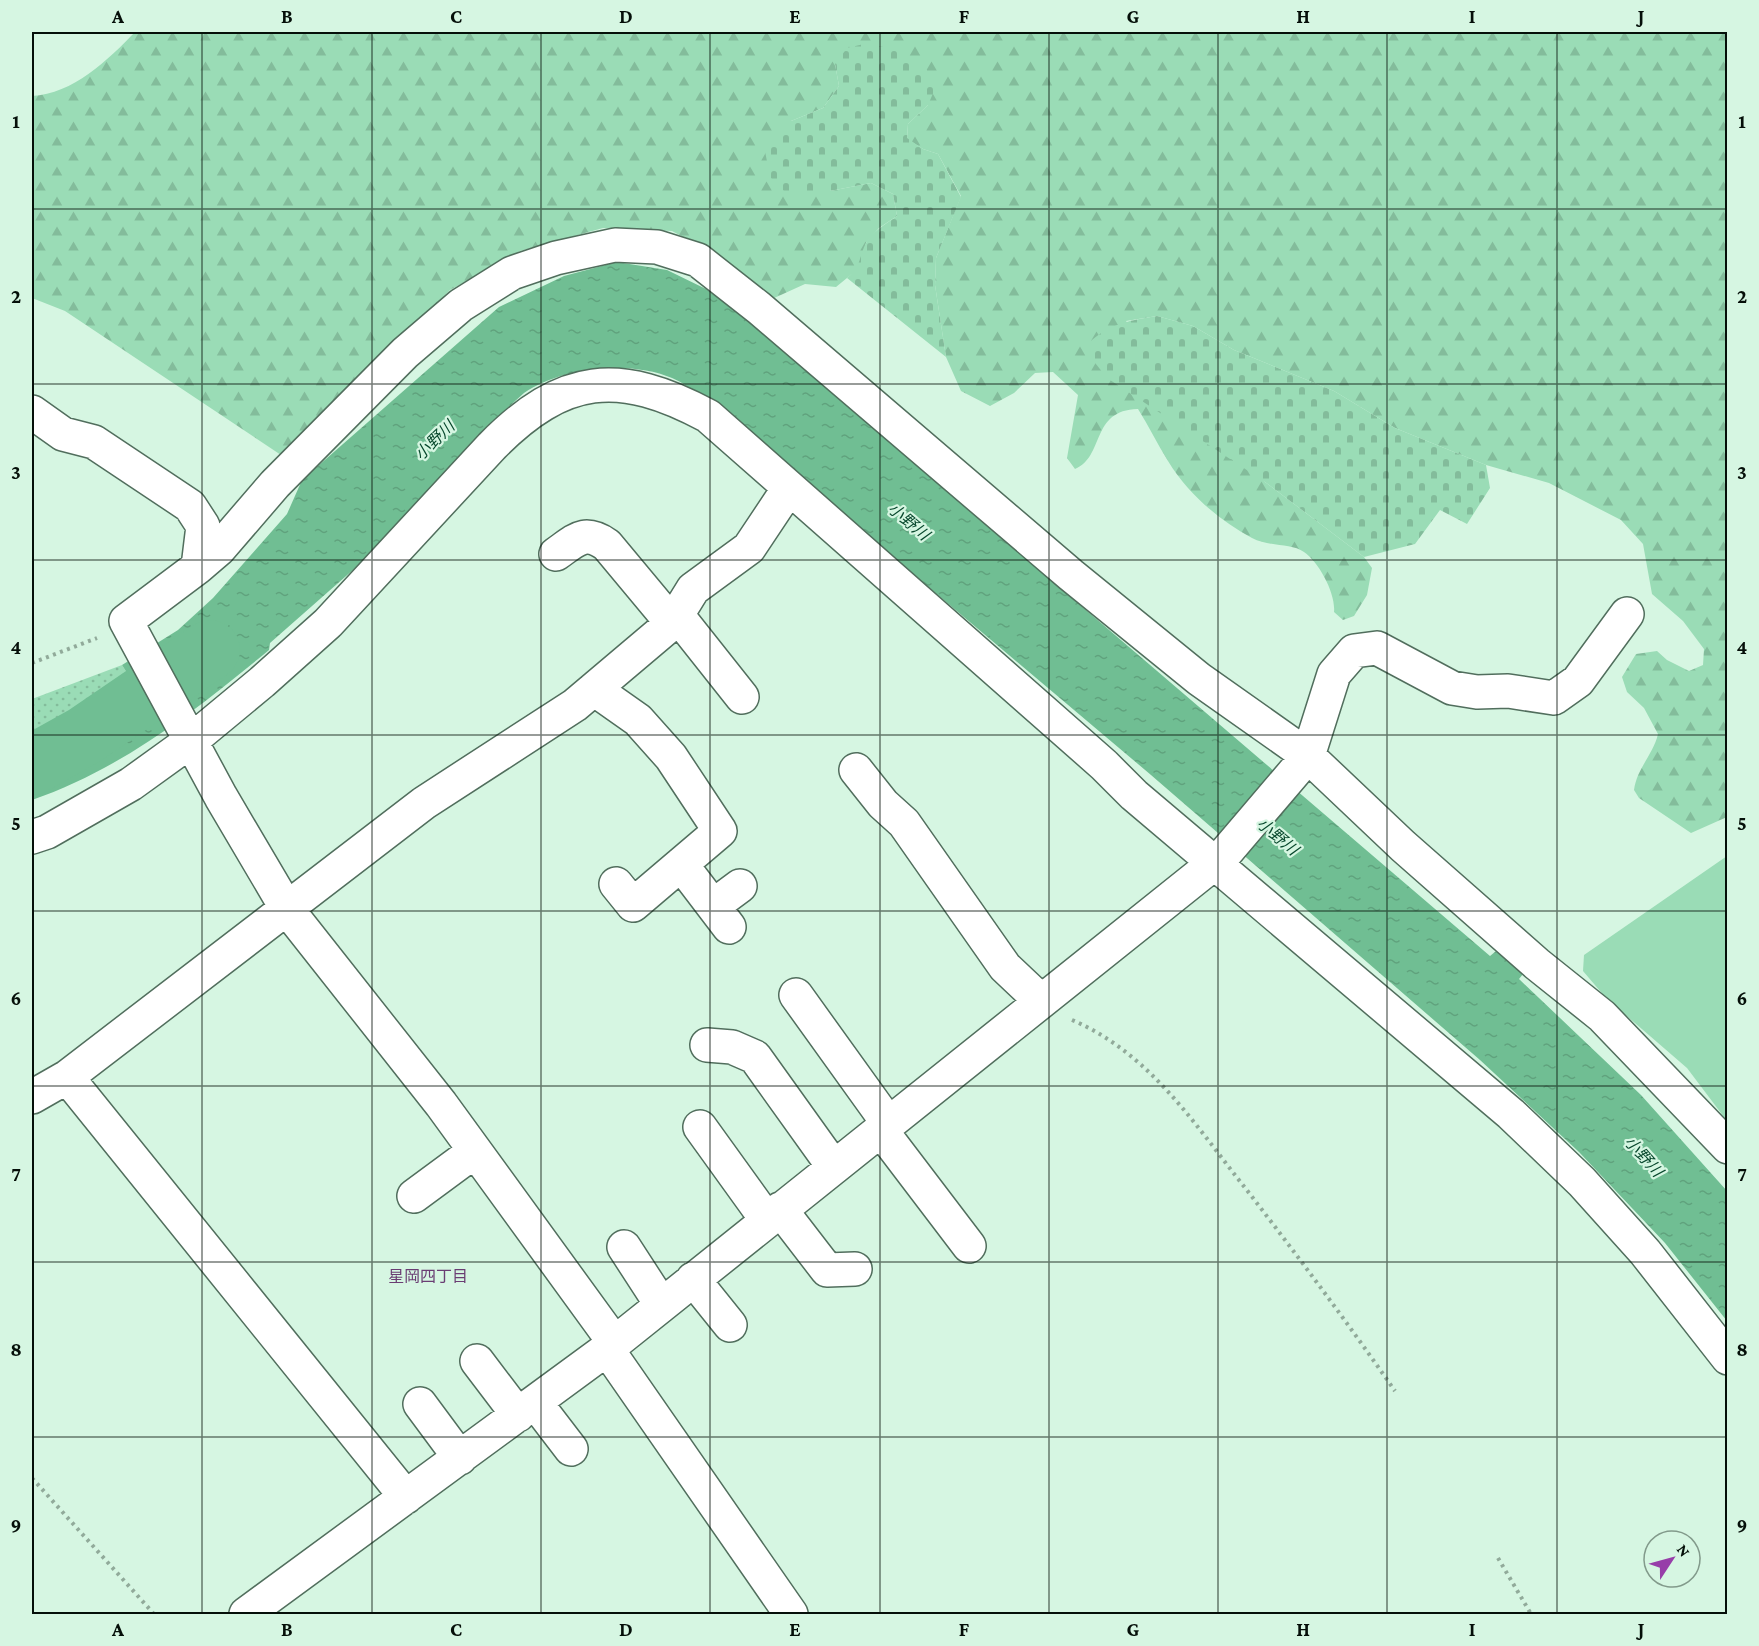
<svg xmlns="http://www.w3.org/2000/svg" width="1759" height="1646" viewBox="0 0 1759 1646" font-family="'Crimson Pro','Noto Sans JP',serif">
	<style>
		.grass { fill: url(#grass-dots) }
		.forest { fill: url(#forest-firs) }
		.cemetery { fill: url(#cemetery-stones) }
		.pitch { fill: #9adcb6 }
		.water { fill: url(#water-ripples) }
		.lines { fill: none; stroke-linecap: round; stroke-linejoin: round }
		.river { stroke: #70be93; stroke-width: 60 }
		.street-casing { stroke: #516e5d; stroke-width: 36 }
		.path { stroke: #91aa9a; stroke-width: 4; stroke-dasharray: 3 4.5; stroke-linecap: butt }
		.street { stroke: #fff; stroke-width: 33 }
		.grid { fill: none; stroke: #050f09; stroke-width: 1.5; stroke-opacity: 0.55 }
		.labels { text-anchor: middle; stroke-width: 4.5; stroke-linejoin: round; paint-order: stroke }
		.water-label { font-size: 16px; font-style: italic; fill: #08482d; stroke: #d6f6e2 }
		.neighbourhood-label { font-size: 16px; fill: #6a3d73; stroke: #d6f6e2 }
		.neatline { fill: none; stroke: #050f09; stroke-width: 2 }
		.grid-label { font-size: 20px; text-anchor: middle; font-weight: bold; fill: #050f09 }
	</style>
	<defs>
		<pattern id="grass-dots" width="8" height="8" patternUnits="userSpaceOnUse" patternTransform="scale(1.5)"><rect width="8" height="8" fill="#9adcb6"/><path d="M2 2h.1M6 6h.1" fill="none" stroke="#83bc9b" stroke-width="1.8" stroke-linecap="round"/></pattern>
		<pattern id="forest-firs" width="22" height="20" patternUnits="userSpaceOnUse" patternTransform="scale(1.5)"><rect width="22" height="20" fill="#9adcb6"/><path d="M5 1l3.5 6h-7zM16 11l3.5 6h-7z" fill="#83bc9b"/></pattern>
		<pattern id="cemetery-stones" width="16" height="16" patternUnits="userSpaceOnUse" patternTransform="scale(1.5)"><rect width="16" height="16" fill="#9adcb6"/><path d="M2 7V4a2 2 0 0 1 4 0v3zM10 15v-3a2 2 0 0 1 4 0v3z" fill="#83bc9b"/></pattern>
		<pattern id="water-ripples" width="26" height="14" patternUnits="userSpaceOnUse" patternTransform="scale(1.5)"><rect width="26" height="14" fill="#70be93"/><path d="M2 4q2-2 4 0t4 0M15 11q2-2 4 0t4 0" fill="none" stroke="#60a27d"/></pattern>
	</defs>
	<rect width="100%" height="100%" fill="#d6f6e2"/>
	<!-- grass -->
	<path class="grass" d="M122 665 143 698 84 736 32 765V699Z"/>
	<!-- forest -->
	<path class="forest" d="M135 32H1727V817L1691 833 1639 798 1634 790C1637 768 1653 755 1658 734L1644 708 1627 692 1622 677 1636 654 1657 651 1667 660 1689 671 1703 665 1704 649 1683 621 1652 594 1643 544 1621 520 1549 483 1486 465 1395 428 1334 391 1234 350 1193 326 1157 316 1126 321 1265 482 1364 557 1372 568 1367 595 1354 616 1343 620 1334 612C1336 594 1319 562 1304 552 1291 543 1269 547 1252 538 1219 520 1188 494 1168 461 1157 444 1149 426 1138 409 1090 410 1105 457 1075 469L1067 458 1078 395 1053 372 1035 373 1014 393 990 406 961 391 946 357 935 285 936 258 961 196 938 154 923 149 907 139 908 124 928 105 835 64 839 86 823 108 791 121 830 191 871 183 893 194 897 216 879 228 866 243 858 269 836 287 805 284 772 299 715 254 672 231 603 228 520 251 450 290 384 357 290 461 65 311 32 298V96C73 94 108 60 135 32Z"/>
	<!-- cemetery -->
	<path class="cemetery" d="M868 43C900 52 919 53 937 84L928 105 908 124 907 138 923 149 938 154 961 197 936 258 935 285 946 357 847 278C861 266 858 261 865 245 871 232 886 224 897 216L893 194 871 183 830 191 786 193 770 177 764 146 791 121 823 108 839 86 835 64 847 48Z
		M1157 316 1193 326 1234 350 1334 391 1395 428 1486 465 1490 488 1467 524 1440 510 1415 544 1364 557 1265 482 1107 378 1092 359V340C1112 323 1132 320 1157 316Z"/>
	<!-- pitch -->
	<path class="pitch" d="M1727 856V1121L1687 1068 1606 998 1583 971 1584 955Z"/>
	<!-- water -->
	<path class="water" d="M617 262 667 270 706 289 746 319 1490 956 1501 947 1527 969 1519 979 1641 1095 1727 1191V1321L1665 1243 1579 1152 1480 1060 1151 775 700 394C691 389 682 382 672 378 630 360 562 367 524 393 516 400 508 408 500 415L362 562 270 643 269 650C196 710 122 769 32 800V765L84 736 143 698 122 665 178 630 213 598 287 514 302 480 499 307 564 276Z"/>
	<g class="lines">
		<!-- river -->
		<path class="river" d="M32 765 84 736 210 650"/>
		<!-- street casing -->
		<g class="street-casing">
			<path id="street" d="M32 412 63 434 94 442 190 506 203 526 198 567 126 621 221 797 287 909 441 1104 614 1342
				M556 554C576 540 584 529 607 545L672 623
				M198 567 219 549 275 484 405 353 461 305 512 273 556 258 615 245 657 247 698 260 759 308 1071 575 1199 679 1308 756 1403 846 1537 964 1602 1016 1728 1147
				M677 615 742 697
				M594 689 638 720 671 757 720 831 633 905 616 884
				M856 770 883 804 904 823 1005 967 1041 1001
				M32 837 47 832 131 784 192 740 262 682 328 623 492 446C563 374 619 368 708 416L1104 765 1134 795 1511 1114 1582 1182 1645 1252 1728 1358
				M681 864 729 927
				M713 906 740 886
				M796 995 888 1123
				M707 1045 732 1047 755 1057 833 1166
				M67 1077 406 1497
				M32 1097 67 1077 424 803 575 705 672 623 693 589 749 548 789 488
				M700 1127 767 1220
				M880 1129 969 1246
				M414 1196 475 1151
				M780 1209 827 1270 855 1269
				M624 1247 661 1304
				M693 1279 730 1325
				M607 1349 791 1614
				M477 1361 518 1415
				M535 1402 571 1449
				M420 1404 460 1458
				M246 1614 607 1349 1222 857 1308 756 1334 674 1354 651 1377 648 1452 688 1477 692 1508 691 1554 698 1578 681 1627 614"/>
		</g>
		<!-- path -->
		<path class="path" d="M32 663 97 638
			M1072 1020C1150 1053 1195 1125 1246 1189 1297 1255 1347 1322 1395 1391
			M32 1478 154 1614
			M1498 1558 1531 1614"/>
		<!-- street -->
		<use href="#street" class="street"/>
	</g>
	<!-- grid -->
	<path class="grid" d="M202 32V1614M372 32V1614M541 32V1614M710 32V1614M880 32V1614M1049 32V1614M1218 32V1614M1387 32V1614M1557 32V1614M32 209H1728M32 384H1728M32 560H1728M32 735H1728M32 911H1728M32 1086H1728M32 1262H1728M32 1437H1728"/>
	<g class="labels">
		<!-- water labels -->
		<g class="water-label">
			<text transform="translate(434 440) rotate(-44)" y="6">小野川</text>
			<text transform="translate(909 521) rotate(40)" y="6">小野川</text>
			<text transform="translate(1278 836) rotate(40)" y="6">小野川</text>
			<text transform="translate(1644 1156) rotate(48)" y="6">小野川</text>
		</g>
		<!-- neighbourhood labels -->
		<g class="neighbourhood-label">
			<text x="428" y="1282">星岡四丁目</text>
		</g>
	</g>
	<!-- border -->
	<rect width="1759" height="1646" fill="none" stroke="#d6f6e2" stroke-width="66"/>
	<!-- north arrow -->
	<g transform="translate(1672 1559) rotate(54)"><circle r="28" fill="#d6f6e2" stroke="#829a8b" stroke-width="1.5"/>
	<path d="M0-4.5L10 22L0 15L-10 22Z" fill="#973ea9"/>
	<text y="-9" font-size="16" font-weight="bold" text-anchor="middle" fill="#050f09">N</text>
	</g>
	<rect x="33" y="33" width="1693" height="1580" class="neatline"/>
	<g class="grid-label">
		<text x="118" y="23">A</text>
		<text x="287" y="23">B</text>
		<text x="456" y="23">C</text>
		<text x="626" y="23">D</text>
		<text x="795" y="23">E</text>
		<text x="964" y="23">F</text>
		<text x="1133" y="23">G</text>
		<text x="1303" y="23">H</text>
		<text x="1472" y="23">I</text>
		<text x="1641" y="23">J</text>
		<text x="16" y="128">1</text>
		<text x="1742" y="128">1</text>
		<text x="16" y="303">2</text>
		<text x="1742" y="303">2</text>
		<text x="16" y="479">3</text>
		<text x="1742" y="479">3</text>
		<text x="16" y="654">4</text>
		<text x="1742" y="654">4</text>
		<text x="16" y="830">5</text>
		<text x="1742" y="830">5</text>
		<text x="16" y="1005">6</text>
		<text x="1742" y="1005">6</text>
		<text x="16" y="1181">7</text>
		<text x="1742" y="1181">7</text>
		<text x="16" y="1356">8</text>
		<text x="1742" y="1356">8</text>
		<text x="16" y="1532">9</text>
		<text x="1742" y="1532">9</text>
		<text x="118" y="1636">A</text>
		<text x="287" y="1636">B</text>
		<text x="456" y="1636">C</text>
		<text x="626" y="1636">D</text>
		<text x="795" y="1636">E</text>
		<text x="964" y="1636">F</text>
		<text x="1133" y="1636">G</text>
		<text x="1303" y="1636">H</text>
		<text x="1472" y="1636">I</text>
		<text x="1641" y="1636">J</text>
	</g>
</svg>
